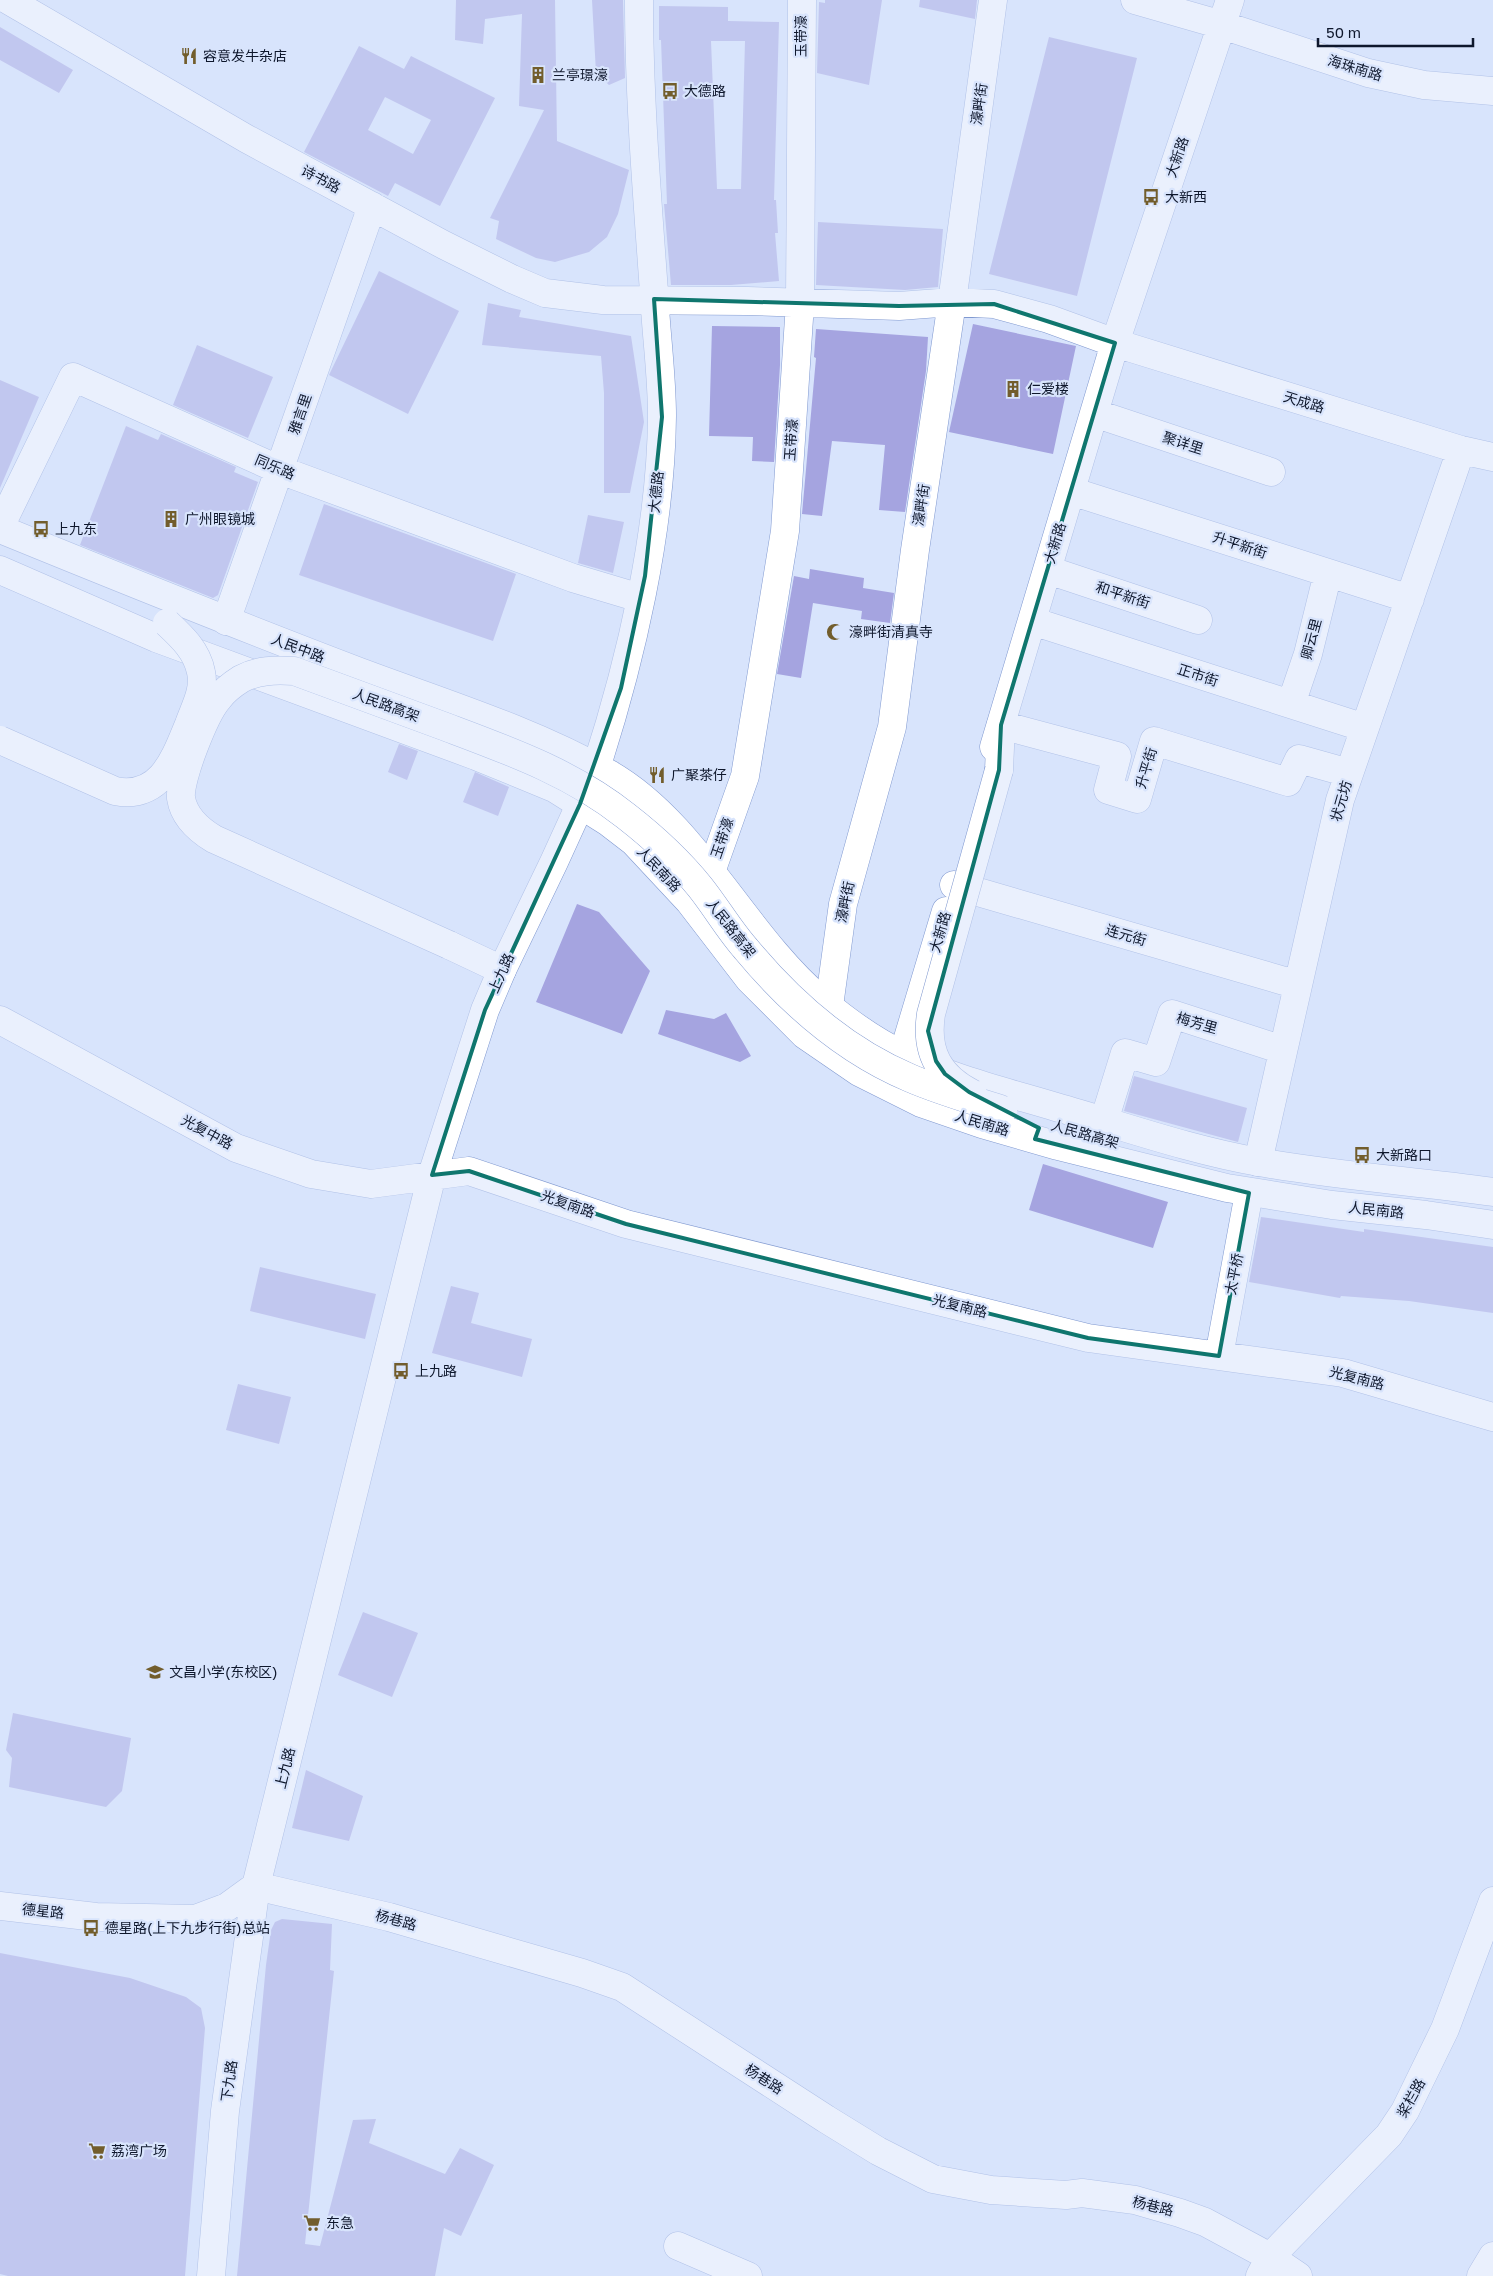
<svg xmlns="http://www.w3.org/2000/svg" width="1493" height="2276" viewBox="0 0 1493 2276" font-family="'Golos Text','Noto Sans SC',sans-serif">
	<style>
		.building { fill: #a5a4e0; fill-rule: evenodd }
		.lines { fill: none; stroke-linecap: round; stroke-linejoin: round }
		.minor-casing { stroke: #8099d0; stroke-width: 29 }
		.major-casing { stroke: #8099d0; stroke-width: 29 }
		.minor { stroke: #fff; stroke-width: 28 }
		.major { stroke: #fff; stroke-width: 28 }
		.major-bridge-casing { stroke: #8099d0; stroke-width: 29; stroke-linecap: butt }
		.major-bridge { stroke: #fff; stroke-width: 28 }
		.marked { fill: none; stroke: #0f766e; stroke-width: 4; stroke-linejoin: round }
		.labels { text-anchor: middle; stroke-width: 4.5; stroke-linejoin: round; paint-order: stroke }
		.street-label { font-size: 14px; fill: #0e172c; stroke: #d8e4fc }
		.poi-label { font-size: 14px; fill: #0e172c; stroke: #d8e4fc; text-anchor: start }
	</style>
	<rect width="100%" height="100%" fill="#d8e4fc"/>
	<!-- building -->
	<path class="building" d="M456 0H555L557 141 629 170 618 214 607 237 589 252 555 262 536 258 496 239 499 221 490 218 544 110 519 106 522 14 485 19 483 44 455 40Z
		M592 0H623L625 78 609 85 596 73Z
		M825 0H882L869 85 817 73 819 2 825 3Z
		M920 0H977L975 19 919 7Z
		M659 6 728 7V21L779 22 774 200H776L778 233H775L779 281 731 285H671L664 204H667L661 40H659ZM711 41H745L741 189H717Z
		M0 27 73 70 59 93 0 60Z
		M1049 37 1137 58 1077 296 989 274Z
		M359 46 404 69 411 56 495 98 440 206 395 183 388 196 304 152ZM385 97 431 120 413 154 368 130Z
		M818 222 943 229 938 287 905 290 816 285Z
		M379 271 459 311 408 414 329 375Z
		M488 303 521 310 519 317 631 336 644 422 630 493H604V393L601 356 482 345Z
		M973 324 1076 346 1053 454 949 432Z
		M712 326 780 327V365L774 462 752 461 753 437 709 436Z
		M816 329 928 337 926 371 905 512 879 510 885 445 832 441 822 516 802 514 816 358 814 357Z
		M197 345 273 377 248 438 173 405Z
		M0 380 39 397 0 488Z
		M126 426 158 440 161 434 236 467 234 472 258 482 218 595 213 598 80 545Z
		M324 504 516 574 493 641 299 575Z
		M588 515 624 522 613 573 578 563Z
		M810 569 864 578 863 588 894 593 890 623 861 619 862 611 813 603 801 678 777 674 794 576 809 579Z
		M399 744 418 751 407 780 388 772Z
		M475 772 509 787 498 816 463 802Z
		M577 904 599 912 650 971 622 1034 536 1002Z
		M666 1010 714 1019 726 1013 751 1056 740 1062 658 1034Z
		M1134 1076 1247 1108 1238 1142 1124 1111Z
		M1043 1164 1168 1202 1153 1248 1029 1210Z
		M1261 1217 1364 1232V1229L1493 1247V1313L1409 1301 1341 1296 1340 1298 1249 1282Z
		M260 1267 376 1294 365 1339 250 1311Z
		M451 1286 479 1293 471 1323 532 1339 522 1377 432 1353Z
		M238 1384 291 1397 279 1444 226 1430Z
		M363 1612 418 1633 392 1697 338 1675Z
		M13 1713 131 1738 122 1791 106 1807 9 1787 12 1758 6 1750Z
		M306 1770 363 1796 349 1841 292 1828Z
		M282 1919 332 1924 330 1970 334 1971 305 2244 320 2246 353 2120 376 2119 369 2143 445 2174 460 2148 494 2165 461 2236 444 2228 435 2276H237L266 1965 271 1930 275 1922Z
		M0 1953 130 1978 186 1997 201 2008 205 2028 185 2276H8L0 2274Z"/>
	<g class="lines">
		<!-- minor casing -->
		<g class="minor-casing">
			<path id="minor" d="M8 0 247 139 444 245 512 279 545 293 603 300 747 301 899 306 952 302 994 304 1049 319 1115 343 1461 450 1493 457
				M1135 0 1222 25 1368 73 1424 85 1493 91
				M1094 413 1271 472
				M1071 491 1410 599
				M0 527 73 377 280 470 573 578 640 598
				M1048 570 1198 620
				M226 621 372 206
				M1032 621 1365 728
				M1291 704 1308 654 1328 573
				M1001 725 1117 756 1108 790 1137 799 1154 741 1288 782 1299 759 1349 773
				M994 747 1115 343 1230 0
				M711 872 745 776 785 531 800 303 802 0
				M954 885 1298 985
				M829 1006 843 904 892 727 915 550 952 302 993 0
				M0 1020 236 1148 311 1174 371 1184 469 1171 626 1224 1088 1338 1343 1373 1493 1417
				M896 1078 946 911
				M1104 1121 1125 1053 1156 1062 1172 1014 1283 1050
				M1258 1162 1340 800 1461 450
				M1219 1356 1249 1193
				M256 1886 389 1917 582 1973 622 1987 826 2119 878 2151 933 2179 991 2190 1066 2195 1082 2193 1135 2200 1180 2213 1205 2222 1270 2257 1298 2276
				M0 1906 96 1917 195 1919 227 1907 256 1886
				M678 2246 748 2276
				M211 2276 225 2111 256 1886 432 1175 485 1010 502 970 554 862 590 783
				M1260 2276 1270 2257 1389 2135 1405 2111 1445 2029 1493 1901
				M1481 2276 1493 2256"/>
		</g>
		<!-- major casing -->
		<g class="major-casing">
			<path id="major" d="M0 529C120 578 239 626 360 672 443 703 531 730 609 774 696 824 744 935 821 1000 846 1021 875 1042 905 1056 952 1079 1006 1092 1056 1107 1123 1126 1190 1150 1259 1162 1336 1176 1415 1181 1493 1192
				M0 570 156 638 476 756 554 788 608 822 634 842 689 901 749 979 805 1035 859 1072 921 1103 982 1124 1058 1146 1227 1188 1332 1205 1426 1215 1493 1225
				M596 768C631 660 661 531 662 416 662 375 656 334 654 292 647 195 639 98 639 0
				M999 770 1001 725
				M449 945 502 970"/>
		</g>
		<!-- minor -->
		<use href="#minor" class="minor"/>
		<!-- major -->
		<use href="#major" class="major"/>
		<!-- major-bridge casing -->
		<g class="major-bridge-casing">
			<path id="major-bridge" d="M0 740 115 791C161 800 175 758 189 724 195 707 205 690 201 672 197 651 182 637 167 623
				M449 945 214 839C199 830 184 817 181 798 179 779 205 714 218 699 224 691 233 684 241 679 258 670 275 670 294 671 345 690 395 708 446 727 510 751 572 773 626 816 653 837 679 861 700 887 716 907 729 930 746 949 790 1002 846 1051 910 1078 940 1091 972 1100 1003 1110
				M973 1094C939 1077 925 1052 931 1014L999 770"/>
		</g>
		<!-- major-bridge -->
		<use href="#major-bridge" class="major-bridge"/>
	</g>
	<!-- marked area -->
	<path d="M0 0H1493V2276H0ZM654 299 899 306 994 304 1115 343 1001 725 999 770 928 1031 936 1061 945 1074 969 1092 1039 1128 1035 1139 1249 1193 1219 1356 1088 1338 626 1224 469 1171 432 1175 485 1010 580 804 621 688 645 576 662 417Z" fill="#d8e4fc" fill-opacity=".55" fill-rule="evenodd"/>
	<path class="marked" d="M654 299 899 306 994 304 1115 343 1001 725 999 770 928 1031 936 1061 945 1074 969 1092 1039 1128 1035 1139 1249 1193 1219 1356 1088 1338 626 1224 469 1171 432 1175 485 1010 580 804 621 688 645 576 662 417Z"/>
	<!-- icons -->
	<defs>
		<g id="restaurant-bare" transform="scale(1.35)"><path d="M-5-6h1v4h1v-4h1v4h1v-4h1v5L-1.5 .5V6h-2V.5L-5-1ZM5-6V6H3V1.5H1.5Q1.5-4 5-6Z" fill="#725d2c" stroke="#d8e4fc" stroke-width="2.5" paint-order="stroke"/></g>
		<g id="building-bare" transform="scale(1.35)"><path d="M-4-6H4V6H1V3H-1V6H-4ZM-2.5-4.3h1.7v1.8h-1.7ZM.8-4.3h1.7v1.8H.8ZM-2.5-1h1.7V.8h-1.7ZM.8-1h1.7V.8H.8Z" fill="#725d2c" stroke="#d8e4fc" stroke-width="2.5" paint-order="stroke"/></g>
		<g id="bus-bare" transform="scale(1.35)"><path d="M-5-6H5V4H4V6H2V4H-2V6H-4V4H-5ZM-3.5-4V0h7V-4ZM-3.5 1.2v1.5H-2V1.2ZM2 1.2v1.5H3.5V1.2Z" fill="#725d2c" stroke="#d8e4fc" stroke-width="2.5" paint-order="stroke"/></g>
		<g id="mosque-bare" transform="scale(1.35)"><path d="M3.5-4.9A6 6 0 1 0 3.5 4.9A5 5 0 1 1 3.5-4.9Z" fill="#725d2c" stroke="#d8e4fc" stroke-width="2.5" paint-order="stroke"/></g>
		<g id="school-bare" transform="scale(1.35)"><path d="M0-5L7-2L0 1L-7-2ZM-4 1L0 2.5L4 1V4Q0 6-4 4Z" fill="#725d2c" stroke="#d8e4fc" stroke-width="2.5" paint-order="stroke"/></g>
		<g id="supermarket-bare" transform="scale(1.35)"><path d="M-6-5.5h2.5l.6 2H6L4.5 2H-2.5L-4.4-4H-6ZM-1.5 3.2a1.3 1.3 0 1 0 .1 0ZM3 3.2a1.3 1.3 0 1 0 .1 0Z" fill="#725d2c" stroke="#d8e4fc" stroke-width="2.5" paint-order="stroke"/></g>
	</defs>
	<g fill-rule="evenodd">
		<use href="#restaurant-bare" x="189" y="56"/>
		<use href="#building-bare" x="538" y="75"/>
		<use href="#bus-bare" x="670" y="91"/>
		<use href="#bus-bare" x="1151" y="197"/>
		<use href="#building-bare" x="1013" y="389"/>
		<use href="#building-bare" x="171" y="519"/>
		<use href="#bus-bare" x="41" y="529"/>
		<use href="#mosque-bare" x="835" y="632"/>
		<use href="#restaurant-bare" x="657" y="775"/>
		<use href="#bus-bare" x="1362" y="1155"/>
		<use href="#bus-bare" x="401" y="1371"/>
		<use href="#school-bare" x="155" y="1672"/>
		<use href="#bus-bare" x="91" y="1928"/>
		<use href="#supermarket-bare" x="97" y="2151"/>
		<use href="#supermarket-bare" x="312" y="2223"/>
	</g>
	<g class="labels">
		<!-- street labels -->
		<g class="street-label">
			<text transform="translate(801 36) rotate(-90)" y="5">玉带濠</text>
			<text transform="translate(1355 68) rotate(17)" y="5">海珠南路</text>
			<text transform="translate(979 104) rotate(-82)" y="5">濠畔街</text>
			<text transform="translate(1177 157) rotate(-71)" y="5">大新路</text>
			<text transform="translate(321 179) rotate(28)" y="5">诗书路</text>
			<text transform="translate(1304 402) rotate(17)" y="5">天成路</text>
			<text transform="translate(300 414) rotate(-71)" y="5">雅言里</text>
			<text transform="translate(791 440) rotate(-86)" y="5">玉带濠</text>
			<text transform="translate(1183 443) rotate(18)" y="5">聚详里</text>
			<text transform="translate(275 467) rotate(23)" y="5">同乐路</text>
			<text transform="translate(656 492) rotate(-84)" y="5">大德路</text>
			<text transform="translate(921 505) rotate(-81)" y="5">濠畔街</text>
			<text transform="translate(1055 543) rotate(-73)" y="5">大新路</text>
			<text transform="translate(1240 545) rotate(18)" y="5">升平新街</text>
			<text transform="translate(1123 595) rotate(18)" y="5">和平新街</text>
			<text transform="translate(1311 639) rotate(-75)" y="5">卿云里</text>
			<text transform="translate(298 648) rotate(21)" y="5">人民中路</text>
			<text transform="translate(1198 675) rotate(18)" y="5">正市街</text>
			<text transform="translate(386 705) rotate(20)" y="5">人民路高架</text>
			<text transform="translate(1146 768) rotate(-73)" y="5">升平街</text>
			<text transform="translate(1341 801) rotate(-74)" y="5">状元坊</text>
			<text transform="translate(722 838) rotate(-71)" y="5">玉带濠</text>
			<text transform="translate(659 869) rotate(47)" y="5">人民南路</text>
			<text transform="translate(845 902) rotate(-78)" y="5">濠畔街</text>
			<text transform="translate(731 928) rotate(52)" y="5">人民路高架</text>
			<text transform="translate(940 932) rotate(-74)" y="5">大新路</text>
			<text transform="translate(1126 935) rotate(16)" y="5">连元街</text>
			<text transform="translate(501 973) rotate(-66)" y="5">上九路</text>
			<text transform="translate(1197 1023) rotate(16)" y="5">梅芳里</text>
			<text transform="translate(982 1123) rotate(17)" y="5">人民南路</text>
			<text transform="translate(207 1132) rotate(28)" y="5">光复中路</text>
			<text transform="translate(1085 1134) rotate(16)" y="5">人民路高架</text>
			<text transform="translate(568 1204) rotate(19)" y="5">光复南路</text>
			<text transform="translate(1376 1210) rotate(6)" y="5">人民南路</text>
			<text transform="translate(1234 1274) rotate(-79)" y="5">太平桥</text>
			<text transform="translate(960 1306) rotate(14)" y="5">光复南路</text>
			<text transform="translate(1357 1378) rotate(14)" y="5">光复南路</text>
			<text transform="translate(285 1768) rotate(-76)" y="5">上九路</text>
			<text transform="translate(43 1911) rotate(6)" y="5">德星路</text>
			<text transform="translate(396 1920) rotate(15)" y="5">杨巷路</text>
			<text transform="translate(764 2079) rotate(33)" y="5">杨巷路</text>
			<text transform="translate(229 2081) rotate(-82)" y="5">下九路</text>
			<text transform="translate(1411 2098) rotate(-61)" y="5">桨栏路</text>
			<text transform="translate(1153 2206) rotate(14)" y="5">杨巷路</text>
		</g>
		<!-- poi labels -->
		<g class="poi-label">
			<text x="203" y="61">容意发牛杂店</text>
			<text x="552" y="80">兰亭璟濠</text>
			<text x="684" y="96">大德路</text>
			<text x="1165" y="202">大新西</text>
			<text x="1027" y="394">仁爱楼</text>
			<text x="185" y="524">广州眼镜城</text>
			<text x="55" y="534">上九东</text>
			<text x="849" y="637">濠畔街清真寺</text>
			<text x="671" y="780">广聚茶仔</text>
			<text x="1376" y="1160">大新路口</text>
			<text x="415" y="1376">上九路</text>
			<text x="169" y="1677">文昌小学(东校区)</text>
			<text x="105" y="1933">德星路(上下九步行街)总站</text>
			<text x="111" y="2156">荔湾广场</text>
			<text x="326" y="2228">东急</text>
		</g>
	</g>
	<!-- scale -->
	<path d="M1318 38v8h155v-8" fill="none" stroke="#0e172c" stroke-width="2.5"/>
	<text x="1326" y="38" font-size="15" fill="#0e172c" stroke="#d8e4fc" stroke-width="4" paint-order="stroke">50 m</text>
</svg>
